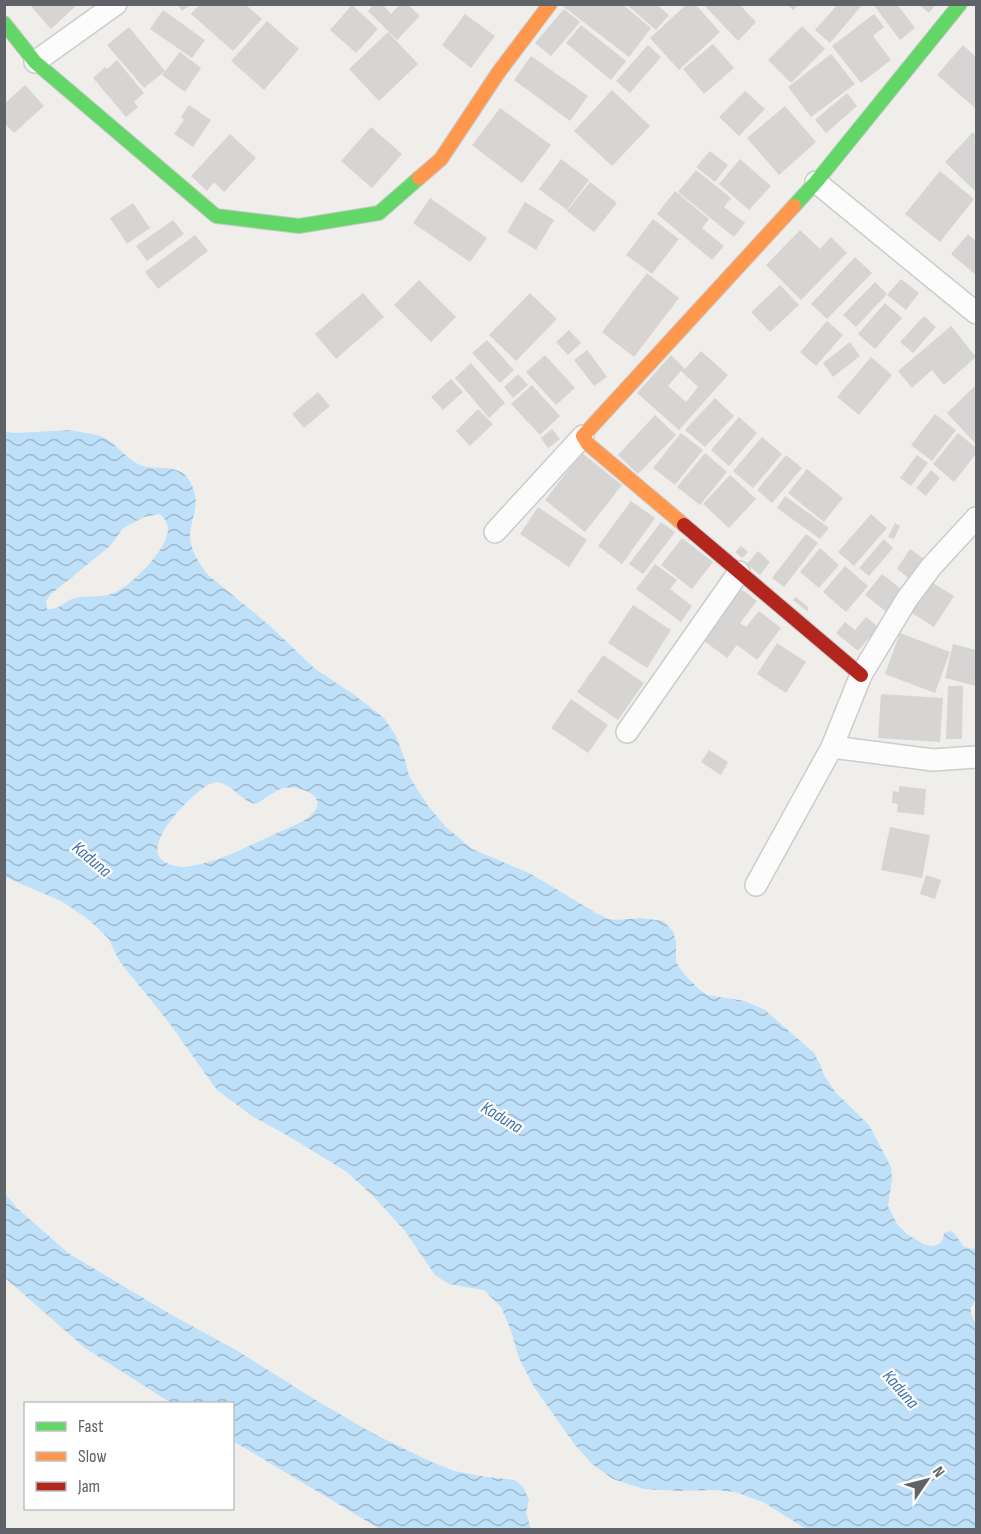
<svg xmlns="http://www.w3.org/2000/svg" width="981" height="1534" viewBox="0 0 981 1534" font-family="'Sofia Sans Condensed',sans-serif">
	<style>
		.water { fill: url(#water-waves); fill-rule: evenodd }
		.building { fill: #d6d5d3; fill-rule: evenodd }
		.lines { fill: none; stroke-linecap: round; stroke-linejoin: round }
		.street-casing { stroke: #cbcccc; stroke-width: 24 }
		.fast-casing { stroke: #cacacb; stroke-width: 16 }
		.slow-casing { stroke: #cacacb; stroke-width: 16 }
		.jam-casing { stroke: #cacacb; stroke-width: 16 }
		.street { stroke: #fdfcfc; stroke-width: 21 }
		.fast { stroke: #63d668; stroke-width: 14 }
		.slow { stroke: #ff974d; stroke-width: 14 }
		.jam { stroke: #b3261e; stroke-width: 14 }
		.labels { text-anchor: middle; stroke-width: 4.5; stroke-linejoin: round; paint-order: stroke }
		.water-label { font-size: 18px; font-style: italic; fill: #4174aa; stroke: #fff }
	</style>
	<defs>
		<pattern id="water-waves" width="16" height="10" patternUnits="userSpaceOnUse" patternTransform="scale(1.5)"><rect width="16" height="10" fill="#bfe0f9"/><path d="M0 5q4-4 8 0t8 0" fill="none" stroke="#9eb9cd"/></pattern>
	</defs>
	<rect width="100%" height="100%" fill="#efeeea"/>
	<!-- water -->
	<path class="water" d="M71 430C81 433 94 433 103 437 116 443 126 459 140 465 153 470 168 465 181 472 189 476 193 487 195 495 198 509 190 523 190 536 190 550 199 563 207 574L269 625 314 668 353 694 384 718 396 736 405 760 409 776 428 806 445 826 472 849 531 874 596 913 608 919 616 920 641 918 663 921 673 931 676 942V961L679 967 685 975 700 990 707 995 745 1001 765 1010 814 1053 820 1064 824 1075 836 1093 869 1125 891 1167 892 1179 888 1206 897 1224 907 1234 925 1245 932 1246 939 1244 943 1239 944 1233 950 1231 954 1233 964 1247 972 1249 976 1248V1301C967 1308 971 1316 976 1324V1529H806L763 1502 735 1492 715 1490 680 1491 644 1489 613 1479 592 1464 575 1445 534 1387 519 1358 510 1328 501 1307 484 1290 449 1284 435 1275 405 1231 374 1197 347 1172 290 1137 252 1116 217 1090 167 1020 120 962 108 938 88 919 61 901 5 877V432L17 433ZM160 514C165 519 168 523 168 530 168 549 131 586 114 593 100 599 86 594 72 599 63 603 58 610 47 609L46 601 51 594 110 546 123 528 144 517ZM217 782C233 784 240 801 256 804 263 800 277 789 284 788 296 785 328 794 314 812 306 822 290 827 279 832 250 845 216 864 184 867 177 867 168 865 162 860 142 843 193 793 208 785 211 783 214 783 217 782Z
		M4 1193 18 1209 68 1253 170 1314 236 1350 314 1399 372 1433 425 1459 454 1471 487 1477 515 1480 523 1487 529 1499 526 1513 531 1529H380L233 1441 232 1404 171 1403 85 1348 5 1278Z"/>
	<!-- building -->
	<path class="building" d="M29 4H78L51 29Z
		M177 4H192L182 11Z
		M200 4H245L262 19 233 51 191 14Z
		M374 4H382L391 14 400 4H407L420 16 397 40 368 11Z
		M566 4H622L651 28 629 57 564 7Z
		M626 4H656L669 15 656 30Z
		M687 4H695L720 32 679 70 650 38Z
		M703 4H739L756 22 738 41Z
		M787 4H799L793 10Z
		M838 4H863L830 43 815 30Z
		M873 4H897L915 28 900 40Z
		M918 4H936L929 13Z
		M352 5 378 29 356 53 330 30Z
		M564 9 580 22 551 56 535 43Z
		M163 10 205 40 192 58 150 29Z
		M465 14 495 36 471 68 442 45Z
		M874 14 884 27 873 36 891 60 861 83 832 46Z
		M267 21 299 49 264 90 231 61Z
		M581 25 626 61 611 80 566 43Z
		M802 26 825 49 791 83 768 60Z
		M129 27 165 71 144 88 107 45Z
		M388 32 418 64 379 101 349 69Z
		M713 44 734 68 704 94 683 69Z
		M648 45 661 57 630 93 616 81Z
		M963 45 976 57V109L937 75Z
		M180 52 201 68 185 92 162 75Z
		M831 54 855 84 811 117 788 87Z
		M531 56 588 96 570 121 514 80Z
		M117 60 144 93 134 102 138 107 126 117 93 78 105 67 107 69Z
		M25 85 44 106 14 133 4 123V104Z
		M612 90 650 126 612 166 574 131Z
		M745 91 765 109 739 136 719 117Z
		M847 93 857 106 826 133 815 120Z
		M189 105 211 120 193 147 174 134 184 120 181 117Z
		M785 106 816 142 779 175 747 138Z
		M500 108 551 145 522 183 472 145Z
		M371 127 402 154 372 188 341 161Z
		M973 132 976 135V192L945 162Z
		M230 134 256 158 224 192 214 182 207 191 191 176Z
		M710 151 728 165 715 182 696 167Z
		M561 159 589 180 567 210 539 189Z
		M740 159 771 186 749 210 719 184Z
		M696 170 731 198 724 207 745 223 734 237 678 192Z
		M940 171 974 199 940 242 905 214Z
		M590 182 617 203 594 232 567 211Z
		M675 191 709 219 702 228 724 246 712 260 657 214Z
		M430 198 487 238 470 262 413 223Z
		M525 202 554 220 536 250 507 232Z
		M133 203 150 228 127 244 110 218Z
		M653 219 679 239 652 274 626 255Z
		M173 220 184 234 147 261 136 246Z
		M800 230 820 249 831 237 847 253 801 300 766 265Z
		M968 234 976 241V275L951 254Z
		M195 235 208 251 158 289 145 272Z
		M855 257 872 273 827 319 811 304Z
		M647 273 679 298 634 357 602 332Z
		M901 279 919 293 906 310 887 295Z
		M419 280 456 317 431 342 394 305Z
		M875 282 887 294 856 327 843 315Z
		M780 285 799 305 770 332 751 312Z
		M363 293 384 317 336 359 315 334Z
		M530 293 557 319 516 361 489 335Z
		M885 303 902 318 875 349 858 334Z
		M924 316 936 327 913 353 900 342Z
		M827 321 843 335 816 366 800 352Z
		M951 326 976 357 944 385 932 370 912 388 898 371Z
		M569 330 581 343 568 355 556 342Z
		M487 340 514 370 500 383 472 353Z
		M850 342 860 356 833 377 823 363Z
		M587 350 607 377 594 386 574 360Z
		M701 351 728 375 679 430 637 393 671 355 685 369ZM681 371 698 387 686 402 668 386Z
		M545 355 575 388 556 405 526 372Z
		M871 357 892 375 859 415 837 397Z
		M471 363 505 403 489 418 455 378Z
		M518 374 528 385 513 398 504 387Z
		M451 379 463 392 443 410 431 397Z
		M532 385 560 416 540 435 511 404Z
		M976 385V444L947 413Z
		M318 392 330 406 304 428 292 414Z
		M715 398 734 416 705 447 685 430Z
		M478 409 493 424 470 446 456 431Z
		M935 414 956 430 932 461 911 445Z
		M655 415 676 435 638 474 618 455Z
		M739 417 757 433 729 466 711 450Z
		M552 429 560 439 548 448 541 438Z
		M681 433 703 450 675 485 653 468Z
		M958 433 976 448V454L954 482 933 464Z
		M762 437 782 454 753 488 733 471Z
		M582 453 622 485 585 532 545 500Z
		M705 453 727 472 700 505 677 487Z
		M786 455 802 468 772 503 757 490Z
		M917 455 928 463 911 486 900 478Z
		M807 469 843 498 824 522 788 493Z
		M931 470 940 478 926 496 916 488Z
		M730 475 756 499 729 528 703 504Z
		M785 496 829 528 820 539 777 508Z
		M631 501 655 518 622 564 598 546Z
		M538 507 587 540 569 567 520 534Z
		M871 514 887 528 854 566 838 552Z
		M661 522 675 532 643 574 629 564Z
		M895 523 900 526 894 539 888 537Z
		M806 534 818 543 784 587 772 578Z
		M682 538 713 562 692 589 661 565Z
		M884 539 893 548 869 576 859 568Z
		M741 546 748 552 742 558 735 552Z
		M820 548 839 565 819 588 800 572Z
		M910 549 924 559 910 579 897 569Z
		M758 551 770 562 760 575 747 564Z
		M655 564 677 580 670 589 692 606 681 622 636 589Z
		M845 566 868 586 846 612 823 592Z
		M882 574 906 593 889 614 865 595Z
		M928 580 954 596 934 627 909 611Z
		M741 589 757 601 740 623 746 627 759 611 781 628 757 660 737 645 727 658 703 640Z
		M796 597 809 608 807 611 793 600Z
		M633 605 671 630 647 668 608 643Z
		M866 617 878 627 858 651 836 633 845 622 855 630Z
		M900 633 950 652 935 693 885 674Z
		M777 643 806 662 786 693 757 674Z
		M953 644 976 650V686L945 678Z
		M603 655 644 683 618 720 577 692Z
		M948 686H963L962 739H946Z
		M881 694 943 698 940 742 878 738Z
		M571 699 608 725 588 753 551 728Z
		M709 750 728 762 721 775 701 762Z
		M899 786 926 789 924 815 897 812 898 804 892 803 893 791 899 792Z
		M890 827 930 835 922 878 881 870Z
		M926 875 941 880 935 899 920 894Z"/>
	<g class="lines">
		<!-- street casing -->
		<g class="street-casing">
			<path id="street" d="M35 62 116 4
				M816 182 976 313
				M495 532 583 436
				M627 732 739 572
				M832 747 933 760 976 757
				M756 885 832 747 861 675 907 599 931 567 976 518"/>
		</g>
		<!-- fast casing -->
		<g class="fast-casing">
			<path id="fast" d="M4 23 35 62 216 216 299 226 379 213 419 178
				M794 206 816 182 960 4"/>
		</g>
		<!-- slow casing -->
		<g class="slow-casing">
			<path id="slow" d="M419 178 441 159 498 73 550 4
				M684 525 588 444 583 436 794 206"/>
		</g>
		<!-- jam casing -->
		<g class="jam-casing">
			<path id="jam" d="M684 525 861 675"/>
		</g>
		<!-- street -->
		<use href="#street" class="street"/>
		<!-- fast -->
		<use href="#fast" class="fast"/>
		<!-- slow -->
		<use href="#slow" class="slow"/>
		<!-- jam -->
		<use href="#jam" class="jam"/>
	</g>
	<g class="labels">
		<!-- water labels -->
		<g class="water-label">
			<text transform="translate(92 859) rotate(40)" y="6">Kaduna</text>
			<text transform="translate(502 1117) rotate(31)" y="6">Kaduna</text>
			<text transform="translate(901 1389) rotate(49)" y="6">Kaduna</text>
		</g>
	</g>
	<!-- border -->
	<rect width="981" height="1534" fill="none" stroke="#5f6368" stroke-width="12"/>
	<!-- legend -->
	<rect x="24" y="1402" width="210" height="108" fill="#ffffff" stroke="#bfc1c3" stroke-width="1.5"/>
	<rect x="36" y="1422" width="30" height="9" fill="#63d668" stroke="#bfc1c3" stroke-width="1.5"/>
	<text x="78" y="1432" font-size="18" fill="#5f6368">Fast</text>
	<rect x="36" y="1452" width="30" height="9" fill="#ff974d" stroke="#bfc1c3" stroke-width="1.5"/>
	<text x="78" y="1462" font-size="18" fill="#5f6368">Slow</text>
	<rect x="36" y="1482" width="30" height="9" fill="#b3261e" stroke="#bfc1c3" stroke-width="1.5"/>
	<text x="78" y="1492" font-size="18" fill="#5f6368">Jam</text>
	<!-- north arrow -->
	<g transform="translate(927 1480) rotate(55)" stroke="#ffffff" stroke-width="4.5" paint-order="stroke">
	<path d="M0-4.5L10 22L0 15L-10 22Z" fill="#5f6368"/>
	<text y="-9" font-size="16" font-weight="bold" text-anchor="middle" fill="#5f6368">N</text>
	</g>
</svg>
